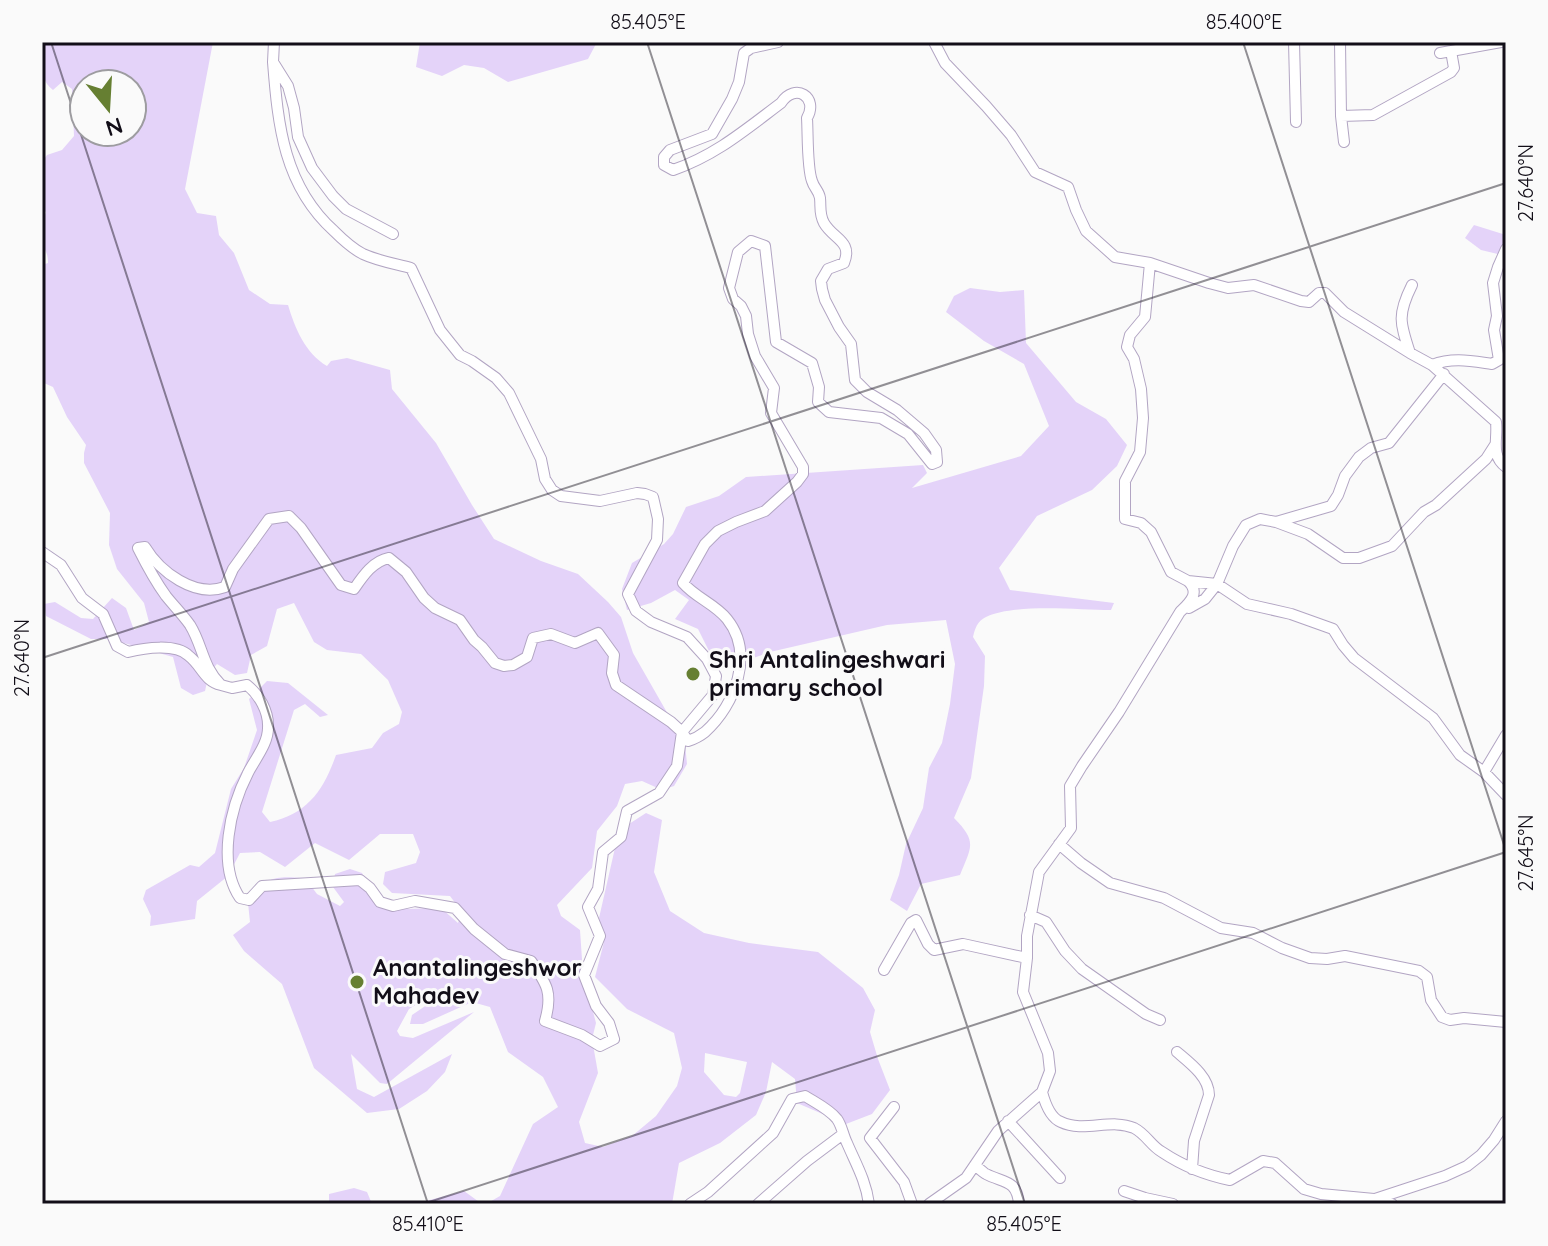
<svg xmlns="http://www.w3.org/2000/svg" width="1548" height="1246" viewBox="0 0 1548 1246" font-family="Quicksand,sans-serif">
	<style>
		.green { fill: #e4d3f9; fill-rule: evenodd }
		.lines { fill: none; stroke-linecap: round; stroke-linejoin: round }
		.minor-casing { stroke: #b2a5c3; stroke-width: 12 }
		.minor { stroke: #fff; stroke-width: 10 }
		.ticks { fill: none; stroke: #120e18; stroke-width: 2; stroke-opacity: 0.45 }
		.poi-dot { fill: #667f32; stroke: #fafafa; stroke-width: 3 }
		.labels { text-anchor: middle; stroke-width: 6; stroke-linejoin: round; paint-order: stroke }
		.poi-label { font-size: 24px; font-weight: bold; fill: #120e18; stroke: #fafafa; text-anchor: start }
		.neatline { fill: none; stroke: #120e18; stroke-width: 3 }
		.ticks-label { font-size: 20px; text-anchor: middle; fill: #120e18 }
	</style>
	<rect width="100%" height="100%" fill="#fafafa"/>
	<!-- green -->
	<path class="green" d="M42 42H213L185 189 197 213 216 216 219 235 234 253 249 290 270 304 288 305C295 328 305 353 327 366L331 361 347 358 390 370 392 389 436 443 472 505 494 539 541 561 578 574 608 602 621 617 633 653 685 744 687 764 674 786 662 790 642 781 625 784 617 806 597 831 592 868 557 905 561 916 580 930 583 974 596 1023 592 1039 598 1073 579 1122 585 1143 603 1147 632 1136 656 1116 677 1086 682 1068 674 1033 627 1009 595 977 604 942 599 918 615 848 629 824 646 813 662 820 654 872 670 911 704 933 749 943 818 952 863 988 875 1010 870 1032 878 1059 890 1090 872 1114 846 1124 797 1103 795 1079 772 1062 766 1092 756 1115 720 1143 679 1163 672 1204H486L500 1196 533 1124 558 1107 543 1077 508 1052 490 1007 472 1002 423 1024H410L412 1015 443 994 440 990 409 1009 397 1031 400 1036 413 1038 474 1012 387 1084 380 1083 351 1054 357 1089 374 1097 452 1054 445 1072 427 1091 399 1109 367 1113 314 1068 282 984 244 951 233 935 250 922 248 903C268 876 272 876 305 878L317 894 340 906 344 902 333 887 335 874 350 869 362 873 376 901 403 909 441 908 458 923 462 912 450 896 392 893 383 884 385 872 416 863 420 852 413 834H380L349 860 315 843 285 867 260 852 240 853 228 876 197 901 195 919 150 926 151 916 143 899 146 890 190 865 199 867 215 853 231 789 244 768 257 730 249 699 267 681 288 683 328 715 320 717 305 704 294 710 262 812 270 822C308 814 324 789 336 755L372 748 383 733 399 724 402 712 388 680 361 654 327 650 314 642 294 603 277 609 267 646 251 655 247 673 235 675 217 664 209 673 205 691 193 695 181 688 173 657 110 639H91L46 616 44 604 55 602 81 618 93 619 112 598 126 608 134 630 149 622 144 603 117 569 109 545 110 513 84 463V453L86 445 67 417 53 387 44 383 42 376V265L48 263C48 253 45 251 42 242 39 232 43 221 46 212L42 209V162L47 155 62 150 74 136 72 89 62 82 53 90C38 79 42 59 42 42ZM84 84H132V132H84ZM705 1053 747 1062 740 1093 736 1097 724 1095 704 1072Z
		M420 42H597L588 59 508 82 484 68 464 65 442 76 416 67Z
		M1474 225 1506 235V256L1481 250 1465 238Z
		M970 288 1000 292 1024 290 1026 343 1076 402 1106 419 1127 445 1117 466 1092 490 1037 516 999 568 1010 590 1114 603 1111 610C1078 610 1015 603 986 617 977 621 975 629 973 637L985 656 984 686 971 778 954 818C978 842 971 847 960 875L921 884 907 911 890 900 899 875 906 844 923 808 929 768 942 743 950 704 955 664 946 620 887 625 770 652 722 669 712 657 698 629 675 619 689 600 675 590 651 603 627 610 622 589 632 563 664 544 673 534 686 507 719 496 746 477 923 465 927 473 912 488 1021 456 1049 426 1024 364 984 341 946 312 954 296Z
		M354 1188 367 1192 372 1204H329V1194Z
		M464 1191 482 1204H420L422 1202Z"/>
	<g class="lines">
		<!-- minor casing -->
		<g class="minor-casing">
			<path id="minor" d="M934 42 945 63 986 106 1011 135 1035 172 1068 187 1076 210 1086 231 1115 257 1150 263 1209 283 1228 288 1254 285 1301 301 1309 302 1319 293H1325L1344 312 1410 353 1432 365 1496 422C1498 440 1490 455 1506 467
				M1294 42 1296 122
				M1340 42 1341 116 1344 142
				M1440 53 1501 42
				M273 62 274 42
				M1341 116 1373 115 1451 72 1454 68 1451 51
				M393 234 346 209 333 196 312 168 298 137 294 108 288 86 273 62C278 126 284 186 334 231 342 239 353 249 363 254 378 261 396 264 411 268L440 330 460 355 472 361 496 378 509 393 541 459 545 479 552 490 561 496 600 501 637 493 645 494 653 497 658 519 657 540 628 594 636 611 651 622 687 637 707 659 716 676 713 695 682 732 688 741C694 739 700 736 705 732 735 705 755 654 727 619 715 604 696 598 683 583L705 544 718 531 736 522 765 511 797 482 803 474V467L771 413 774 388 755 356 748 334 746 316 741 306 733 299 729 288 738 252 751 241 765 246 776 342 812 363 819 387 818 402 829 412 881 418 908 434 932 464 937 462 936 450 924 433 897 410 867 392 855 380 851 344 839 327 825 300 822 289 821 281 828 269 844 263C853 241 833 239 824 223 819 214 821 208 820 198 819 191 814 188 812 181 807 168 808 134 807 118 819 97 795 82 781 103 745 130 716 155 673 170L664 165V157L670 150 712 134 732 99 739 82 744 53 751 48 778 42
				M1150 263 1145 317 1130 335 1127 347 1134 359 1141 389 1143 418 1140 452 1125 481V519L1141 523 1151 532 1171 572 1188 581 1217 584 1247 604 1291 614 1333 629 1343 645 1354 658 1433 718 1460 755 1484 772 1506 795
				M1410 353C1400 323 1397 315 1412 285
				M1432 365C1453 357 1471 361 1492 364L1499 360 1494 330 1497 316 1493 283 1498 267 1506 249
				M1276 522 1331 506 1338 495 1345 476 1359 457 1371 448 1389 443 1444 374
				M42 552 61 565 82 598 103 614 117 646 128 652C144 648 176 643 189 656 202 666 204 681 221 685 202 666 203 646 190 625 183 615 174 606 166 596 155 581 146 564 138 548L145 547C160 572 195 598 225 587L233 569 269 519 289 516 301 528 341 585 354 589C363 576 373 561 389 558L406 572 424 598 435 608 460 620 474 640 482 647 495 663 504 666 513 665 527 657 533 638 551 634 575 643 598 633 614 655 612 673 616 685 671 722 682 732 677 766 659 793 627 811 621 837 603 852 598 889 588 907 600 936 584 975 596 1006 609 1023 614 1039 600 1046 582 1035 545 1021C553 993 547 984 531 961L505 954 474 929 455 908 415 901 393 906 380 902 370 888 360 880 262 886 249 900 240 898C217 864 230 808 248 773 255 759 268 744 268 728 269 711 259 695 247 685L232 688 221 685
				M1189 608 1205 599 1217 584 1233 546 1246 525 1260 519 1276 522 1308 534 1343 558H1359L1392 546 1424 512 1436 505 1486 459 1495 445
				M1484 772 1506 735
				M1059 844 1081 863 1110 883 1164 898 1221 928 1253 933 1282 948 1310 958 1327 959 1345 956 1419 971 1427 977 1431 1000 1442 1017 1450 1020 1464 1018 1506 1022
				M1030 915 1046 922 1065 951 1082 969 1146 1014 1160 1020
				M884 970 911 923 916 920 928 944 934 950 963 944 1027 958
				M1177 1052C1190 1063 1209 1077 1209 1095L1194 1141 1192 1169
				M1042 1092C1045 1103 1050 1118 1061 1122 1084 1133 1111 1118 1134 1128 1146 1134 1151 1146 1162 1152 1183 1166 1205 1175 1230 1180L1263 1161 1275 1163 1304 1189 1321 1194 1374 1199 1392 1204
				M894 1107 870 1138 904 1182 912 1204
				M1008 1121 1060 1178
				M975 1165C976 1166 985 1174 986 1174 1003 1183 1017 1179 1019 1204
				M1124 1191 1145 1198 1173 1204
				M1375 1199 1445 1176 1467 1166 1481 1155 1494 1140 1506 1121
				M690 1204 708 1192 773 1133 792 1099 805 1096C816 1103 829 1109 837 1119 842 1126 843 1135 847 1143 856 1164 866 1181 869 1204
				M758 1204 807 1161 843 1134
				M929 1204 966 1178 998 1131 1042 1092 1050 1071 1048 1053 1023 992 1027 958V936L1039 872 1071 828 1070 786 1082 766 1119 712 1180 612C1189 603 1201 593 1188 581"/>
		</g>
		<!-- minor -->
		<use href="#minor" class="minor"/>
	</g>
	<!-- ticks -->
	<path class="ticks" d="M51 42 428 1204M647 42 1025 1204M1243 42 1506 851M42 658 1506 183M423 1204 1506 852"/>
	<!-- markers -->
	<g class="poi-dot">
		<circle cx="693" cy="674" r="8"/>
		<circle cx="357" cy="982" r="8"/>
	</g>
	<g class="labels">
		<!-- poi labels -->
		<g class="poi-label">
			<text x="709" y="668">Shri Antalingeshwari<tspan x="709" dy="28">primary school</tspan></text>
			<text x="373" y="976">Anantalingeshwor<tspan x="373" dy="28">Mahadev</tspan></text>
		</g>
	</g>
	<!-- border -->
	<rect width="1548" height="1246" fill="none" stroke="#fafafa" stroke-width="88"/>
	<!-- north arrow -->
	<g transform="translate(108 108) rotate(162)"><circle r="38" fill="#fafafa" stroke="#9d9ca0" stroke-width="2"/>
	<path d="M0-6L14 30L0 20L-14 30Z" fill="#667f32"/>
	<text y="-12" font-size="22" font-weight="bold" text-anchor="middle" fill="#120e18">N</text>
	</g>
	<rect x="44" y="44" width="1460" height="1158" class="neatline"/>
	<g class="ticks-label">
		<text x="648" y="29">85.405°E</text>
		<text x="1244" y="29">85.400°E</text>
		<text transform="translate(1526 183) rotate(-90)" y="7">27.640°N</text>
		<text transform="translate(22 658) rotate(-90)" y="7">27.640°N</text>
		<text transform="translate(1526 853) rotate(-90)" y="7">27.645°N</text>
		<text x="428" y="1231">85.410°E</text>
		<text x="1024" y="1231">85.405°E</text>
	</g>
</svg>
